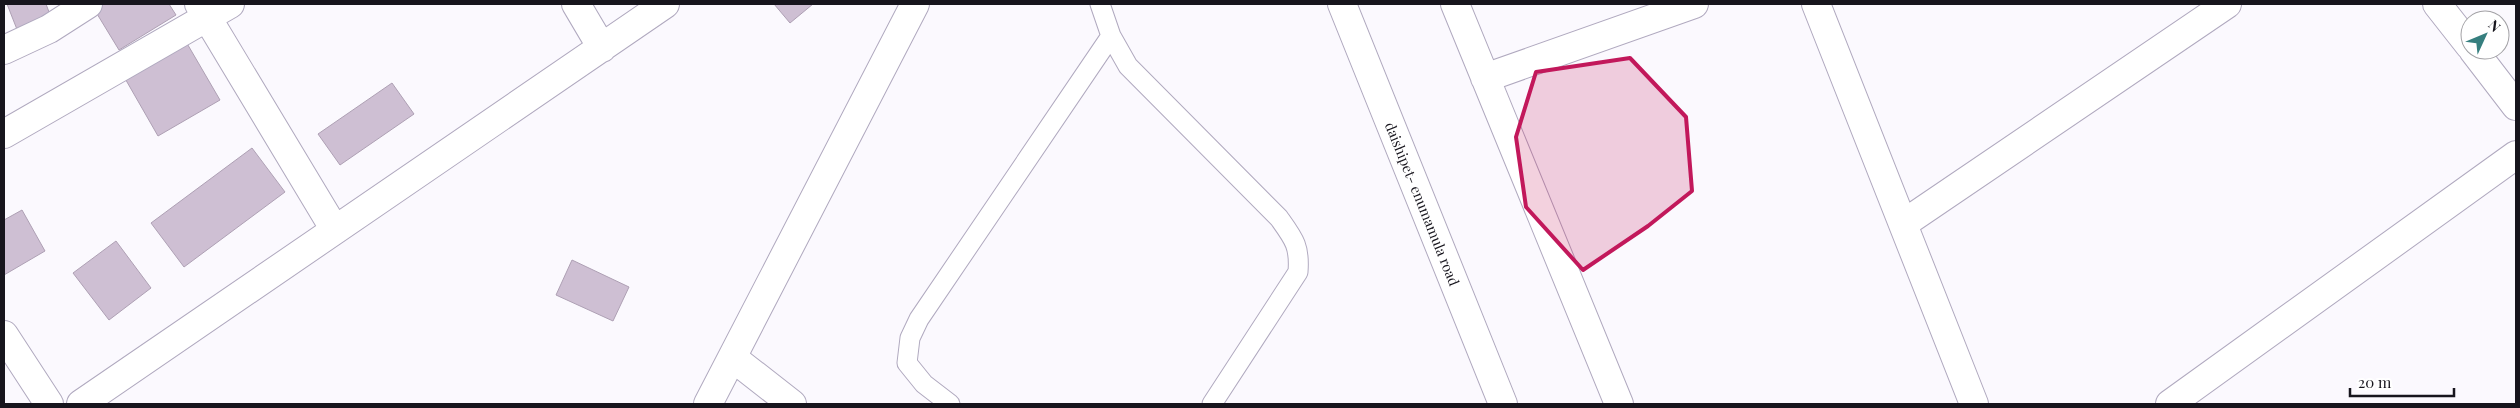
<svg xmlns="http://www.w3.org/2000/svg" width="2520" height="408" viewBox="0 0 2520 408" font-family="'Playfair Display',serif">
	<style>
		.building { fill: #cebfd3; stroke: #aea0b4 }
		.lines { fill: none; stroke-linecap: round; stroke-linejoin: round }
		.lane-casing { stroke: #b0a9bf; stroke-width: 21 }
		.street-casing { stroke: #b0a9bf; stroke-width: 30 }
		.secondary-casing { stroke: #b0a9bf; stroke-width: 30 }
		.lane { stroke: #fff; stroke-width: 19 }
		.street { stroke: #fff; stroke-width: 28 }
		.secondary { stroke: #fff; stroke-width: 28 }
		.marked { fill: #c2185b; fill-opacity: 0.2; stroke: #c2185b; stroke-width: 4; stroke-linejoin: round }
		.labels { text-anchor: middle; stroke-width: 4; stroke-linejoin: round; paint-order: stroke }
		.street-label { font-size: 14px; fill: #17151d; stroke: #fff }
	</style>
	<rect width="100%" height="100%" fill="#fbf9fe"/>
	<!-- building -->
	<path class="building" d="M7 4H46L52 20 18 32Z
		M91 4H169L176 15 119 50Z
		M774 4H813L790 23Z
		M185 40 220 100 158 136 123 75Z
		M392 83 414 114 340 165 318 134Z
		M252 148 285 192 184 267 151 223Z
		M22 210 45 251 4 275V220Z
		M116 241 151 288 109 320 73 273Z
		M572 260 629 287 613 321 556 295Z"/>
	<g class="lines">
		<!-- lane casing -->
		<g class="lane-casing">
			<path id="lane" d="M1100 4 1111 36 1128 66 1279 218C1294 239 1300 246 1298 272L1212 404
				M950 404 924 384 907 363 910 338 919 319 1111 36"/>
		</g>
		<!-- street casing -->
		<g class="street-casing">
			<path id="street" d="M199 4 335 230
				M576 4 602 48
				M1455 4 1619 404
				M1816 4 1974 404
				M2437 4 2470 46
				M4 50 49 29 88 4
				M2473 50 2516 106
				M1485 78 1694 4
				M4 134 230 4
				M1903 224 2227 4
				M4 335 49 404
				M733 358 792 404
				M81 404 665 4
				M708 404 915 4
				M2170 404 2516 155"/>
		</g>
		<!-- secondary casing -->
		<g class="secondary-casing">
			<path id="secondary" d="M1342 4 1503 404"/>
		</g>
		<!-- lane -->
		<use href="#lane" class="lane"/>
		<!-- street -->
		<use href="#street" class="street"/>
		<!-- secondary -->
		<use href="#secondary" class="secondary"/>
	</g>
	<!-- marked area -->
	<path class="marked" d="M1630 58 1686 117 1692 191 1648 226 1583 270 1526 207 1516 137 1536 72Z"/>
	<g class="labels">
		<!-- street labels -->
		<g class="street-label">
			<text transform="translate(1422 204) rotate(68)" y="5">daishipet- enumamula road</text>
		</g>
	</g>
	<!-- border -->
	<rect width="2520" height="408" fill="none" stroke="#17151d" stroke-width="10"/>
	<!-- north arrow -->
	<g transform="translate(2485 35) rotate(46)"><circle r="24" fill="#ffffff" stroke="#a2a1a5"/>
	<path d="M0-4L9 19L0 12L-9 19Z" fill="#367f7f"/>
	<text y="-8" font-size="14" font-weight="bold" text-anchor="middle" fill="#17151d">N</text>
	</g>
	<!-- scale -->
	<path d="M2350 388v8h104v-8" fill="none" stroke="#17151d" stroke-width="2.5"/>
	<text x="2358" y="388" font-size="15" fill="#17151d" stroke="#ffffff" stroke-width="4" paint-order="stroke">20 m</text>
</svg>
